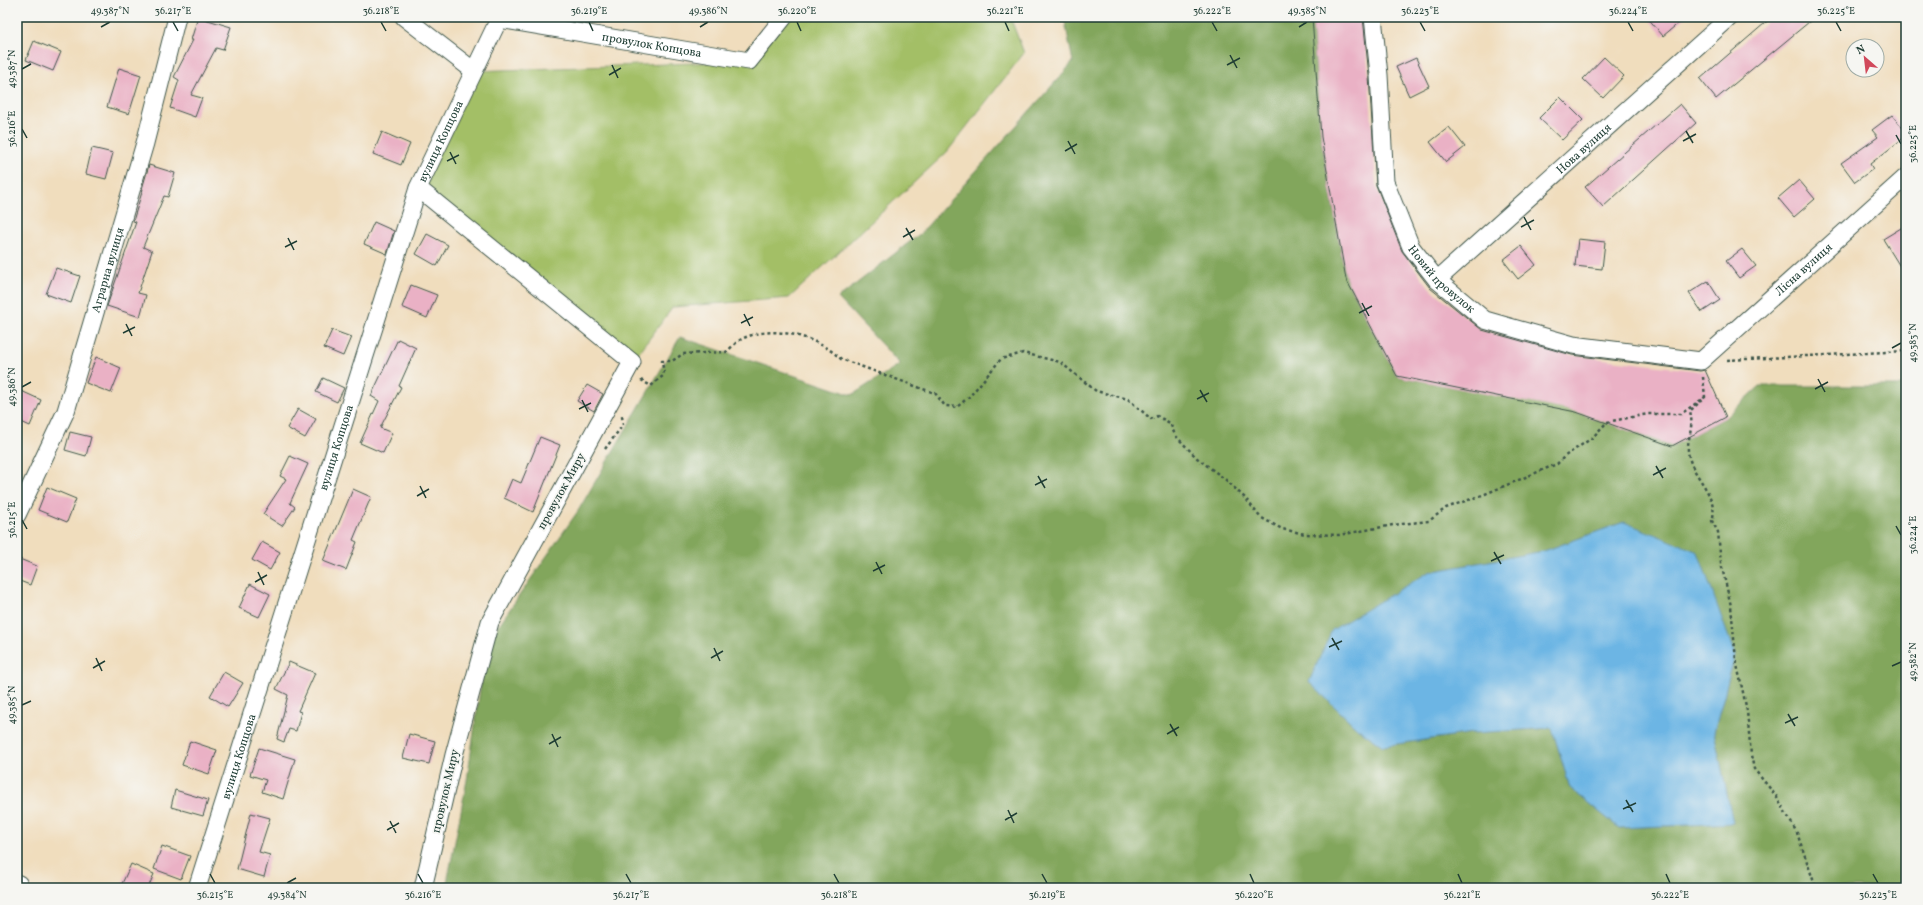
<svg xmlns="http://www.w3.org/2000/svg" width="1923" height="905" viewBox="0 0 1923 905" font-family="Vollkorn,serif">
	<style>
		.green { fill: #a3bf66; stroke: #617e4d }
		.forest { fill: #82a65b; stroke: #507248; fill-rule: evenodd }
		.water { fill: #6cb5e4; stroke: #46798c }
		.building { fill: #eab1c5 }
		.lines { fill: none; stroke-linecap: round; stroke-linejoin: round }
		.street-casing { stroke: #3e5549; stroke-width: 19 }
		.primary-casing { stroke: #3e5549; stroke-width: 24 }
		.path { stroke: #3e5549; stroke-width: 2.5; stroke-dasharray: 3 3; stroke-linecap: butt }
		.street { stroke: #fff; stroke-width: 17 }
		.primary { stroke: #fff; stroke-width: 22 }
		.ticks { fill: none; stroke: #1f3d34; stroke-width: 1.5 }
		.labels { text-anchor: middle; stroke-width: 3.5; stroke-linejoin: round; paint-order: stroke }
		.street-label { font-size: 12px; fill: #1f3d34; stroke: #f6f6f2 }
		.neatline { fill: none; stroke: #1f3d34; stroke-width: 1.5 }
		.ticks-label { font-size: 10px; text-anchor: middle; fill: #1f3d34 }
	</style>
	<rect width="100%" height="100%" fill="#f6f6f2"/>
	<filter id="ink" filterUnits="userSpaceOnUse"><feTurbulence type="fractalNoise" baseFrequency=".025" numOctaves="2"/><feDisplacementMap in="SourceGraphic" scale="8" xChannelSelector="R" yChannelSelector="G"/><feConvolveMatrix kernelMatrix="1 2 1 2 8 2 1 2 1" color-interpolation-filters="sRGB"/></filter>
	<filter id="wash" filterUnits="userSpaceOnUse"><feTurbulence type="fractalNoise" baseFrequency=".012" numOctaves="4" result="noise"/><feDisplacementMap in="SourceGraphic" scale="16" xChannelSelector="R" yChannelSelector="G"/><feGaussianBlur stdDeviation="0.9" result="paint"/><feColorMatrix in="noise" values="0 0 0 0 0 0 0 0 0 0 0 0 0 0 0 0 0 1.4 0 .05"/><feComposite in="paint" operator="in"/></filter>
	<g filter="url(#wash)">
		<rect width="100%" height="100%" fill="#f0ddbd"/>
		<!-- green -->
		<path class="green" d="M784 17H1010L1024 53 947 152 789 298 673 307 632 362 418 188 474 71 749 61Z"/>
		<!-- forest -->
		<path class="forest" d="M1064 17H1312L1321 137 1346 279 1397 376 1576 411 1672 446 1726 417 1760 386H1906V556H1903L1906 574V888H446L467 780 487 642 578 511 680 337 852 395 900 364 838 298 921 233 1073 62ZM1624 522 1735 655 1714 732 1733 823 1619 828 1570 788 1552 728 1472 733 1383 746 1357 728 1309 682 1429 572 1544 551Z"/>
		<!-- water -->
		<path class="water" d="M1624 522 1698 552 1735 655 1714 732 1733 823 1619 828 1570 788 1552 728 1472 733 1383 746 1357 728 1309 682 1332 630 1429 572 1544 551Z"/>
		<g id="blocks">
			<!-- building -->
			<path class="building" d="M198 17 231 27 223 50 216 48 191 95 202 98 195 117 170 108 179 80 174 77 193 40H191Z
				M1312 17H1363L1369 76 1376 185 1402 251 1430 288 1482 330 1572 355 1700 371 1705 370 1726 417 1672 446 1576 412 1397 376 1346 279 1321 137Z
				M1647 17H1686L1663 36Z
				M1772 17H1815L1716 99 1700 79Z
				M34 41 61 52 53 71 26 60Z
				M1604 57 1624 76 1603 98 1583 79Z
				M1416 58 1429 86 1409 96 1396 67Z
				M119 68 141 75 129 114 107 107Z
				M1560 97 1583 120 1562 140 1539 118Z
				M1680 104 1696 123 1603 207 1585 187Z
				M1892 115 1906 132V136L1870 164 1873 169 1855 182 1841 163 1878 137 1872 130Z
				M1449 127 1465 147 1446 162 1430 142Z
				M382 132 410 144 401 165 373 154Z
				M92 148 113 153 106 179 86 174Z
				M149 165 175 173 168 197 164 196 143 247 152 251 138 293 146 295 140 317 107 306 136 222 133 221 143 189H142Z
				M1799 180 1815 199 1794 217 1778 198Z
				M374 222 394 231 387 254 364 244Z
				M1906 225V276L1883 239Z
				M427 234 448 245 437 266 416 254Z
				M1578 239 1605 242 1602 269 1575 266Z
				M1521 246 1536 265 1518 279 1503 260Z
				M1742 249 1756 266 1739 278 1726 261Z
				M56 268 80 276 71 303 46 294Z
				M1708 281 1720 300 1702 312 1689 293Z
				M411 285 437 295 427 318 402 307Z
				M332 330 351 337 343 356 324 348Z
				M398 339 416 348 399 386 401 387 380 428 392 433 383 453 360 443 379 401 371 396Z
				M96 357 121 368 111 393 86 383Z
				M323 378 344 388 337 402 316 392Z
				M587 385 603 394 594 411 577 401Z
				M17 389 41 400 30 426 17 420Z
				M298 409 316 419 305 438 287 428Z
				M70 432 91 437 86 456 65 450Z
				M540 437 560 445 533 512 504 498 512 479 521 483Z
				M290 456 308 464 290 503 295 507 282 526 263 514 286 479 280 476Z
				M47 487 76 499 67 522 38 510Z
				M353 489 371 497 353 540 357 542 346 570 323 561Z
				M262 542 280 552 270 570 252 560Z
				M17 558 37 566 30 585 17 580Z
				M250 584 270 594 259 617 239 608Z
				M289 662 315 673 298 711 301 712 296 731 289 729 284 742 277 739 288 695 276 689Z
				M224 672 243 683 228 707 210 696Z
				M409 734 435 741 429 764 403 758Z
				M190 741 217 750 209 774 182 765Z
				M259 748 295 759 283 799 262 792 266 780 250 775Z
				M175 790 208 800 203 816 171 807Z
				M251 813 270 818 259 852 270 855 264 877 237 869Z
				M162 846 190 856 181 879 154 869Z
				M131 864 154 874 148 888H120Z"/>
		</g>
	</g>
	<g filter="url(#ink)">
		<use href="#blocks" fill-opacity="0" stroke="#3e5549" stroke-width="1"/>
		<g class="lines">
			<!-- street casing -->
			<g class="street-casing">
				<g id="street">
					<path d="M404 17 474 71"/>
					<path id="s1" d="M1373 17 1379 75 1385 182 1411 247 1437 280 1485 320 1573 345 1701 361 1906 177"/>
					<path id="s2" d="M499 19 749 61 784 17"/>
					<path d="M418 188 632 362 490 622 454 755 423 888"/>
					<path id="s3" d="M1437 280 1730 17"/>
					<path id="s4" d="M17 515 66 411 145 143 177 17"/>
					<path id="s5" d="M197 888 418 188 500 17"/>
				</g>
			</g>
			<!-- primary casing -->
			<g class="primary-casing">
				<path id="primary" d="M17 886 18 888"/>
			</g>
			<!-- path -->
			<path class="path" d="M1727 360 1906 351
				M1703 377 1705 397
				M641 380 651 386 664 375 662 361H672L683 354 726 352C730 349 735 343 740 340 770 323 817 336 841 359L926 390 935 393 945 406 957 407 970 396 1001 359 1023 353 1060 362 1096 391 1128 399 1151 419 1157 416 1170 423 1175 435 1197 458 1226 480 1246 499 1260 517 1282 529 1305 534 1339 535 1393 525 1429 521 1446 508 1485 494 1557 464 1565 456 1592 438 1607 422 1648 414H1681L1705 397 1690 411C1691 416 1692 422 1691 427 1690 439 1686 444 1689 457 1694 478 1720 498 1712 521L1718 532 1721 563 1731 606 1736 660 1747 711 1751 755 1754 769 1777 797 1797 833 1816 888
				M605 449 623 425 622 416"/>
			<!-- street -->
			<use href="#street" class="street"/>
			<!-- primary -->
			<use href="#primary" class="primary"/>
		</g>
	</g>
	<!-- ticks -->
	<path class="ticks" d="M173 22 178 31M381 22 386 31M589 22 593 31M797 22 801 31M1005 22 1009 31M1212 22 1217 31M1420 22 1425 31M1628 22 1633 31M1836 22 1841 31M101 27 110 22M700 27 708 22M1299 27 1307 22M1230 55 1237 68M612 65 618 78M1227 65 1240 58M22 69 31 64M609 75 621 68M22 129 27 138M1686 131 1693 143M1896 135 1901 144M1068 141 1075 154M1683 141 1696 134M1065 151 1077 144M450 152 456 164M447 161 459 155M1524 217 1531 230M1521 227 1534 220M906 228 913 240M903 237 915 230M288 238 294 250M285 247 297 241M1362 303 1369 316M1359 313 1372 306M744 314 750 326M741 323 753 317M126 324 132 336M123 333 135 327M1892 348 1901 343M1818 379 1825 392M22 387 31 382M1815 389 1828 382M1200 390 1207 402M1197 399 1209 393M582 400 588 412M579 409 591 403M1656 466 1663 478M1653 475 1666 468M1038 476 1045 488M1035 485 1047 479M420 486 426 498M417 496 429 489M22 520 27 529M1896 526 1901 535M1494 552 1501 564M1491 561 1504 555M876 562 882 574M873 571 885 565M258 572 264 585M255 582 267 575M1332 638 1339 650M1329 647 1342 641M714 648 720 661M96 658 102 671M711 658 723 651M1892 666 1901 662M93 668 105 661M22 705 31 701M1788 714 1795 726M1785 723 1798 717M1170 724 1177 736M552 734 558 747M1167 734 1179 727M549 744 561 737M1626 800 1633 812M1623 809 1636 803M1008 810 1014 823M1005 820 1017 813M390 821 396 833M387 830 399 823M210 874 215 883M418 874 423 883M626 874 631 883M834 874 839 883M1042 874 1047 883M1250 874 1254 883M1458 874 1462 883M1666 874 1670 883M1873 874 1878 883M287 883 296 878"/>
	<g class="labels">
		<!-- street labels -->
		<g class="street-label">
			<text dy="4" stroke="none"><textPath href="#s2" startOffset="155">провулок Копцова</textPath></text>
			<text dy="4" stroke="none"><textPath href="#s5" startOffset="786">вулиця Копцова</textPath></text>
			<text dy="4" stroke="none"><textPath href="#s3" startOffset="197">Нова вулиця</textPath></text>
			<text dy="4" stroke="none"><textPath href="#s1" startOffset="698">Лісна вулиця</textPath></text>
			<text dy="4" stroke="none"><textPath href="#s4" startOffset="262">Аграрна вулиця</textPath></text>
			<text dy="4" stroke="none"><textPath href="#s1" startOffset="280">Новий провулок</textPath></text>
			<text dy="4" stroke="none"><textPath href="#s5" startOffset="462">вулиця Копцова</textPath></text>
			<text transform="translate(561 491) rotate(-61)" y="4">провулок Миру</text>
			<text dy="4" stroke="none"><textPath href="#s5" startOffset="138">вулиця Копцова</textPath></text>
			<text transform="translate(445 791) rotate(-77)" y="4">провулок Миру</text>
		</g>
	</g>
	<!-- margin -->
	<rect width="1923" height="905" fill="none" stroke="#f6f6f2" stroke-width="44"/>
	<!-- north arrow -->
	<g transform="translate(1865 58) rotate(332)"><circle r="19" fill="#f6f6f2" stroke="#a0aca6"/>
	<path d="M0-3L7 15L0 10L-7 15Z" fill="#d1495b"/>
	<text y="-6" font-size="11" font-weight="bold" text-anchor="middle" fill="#1f3d34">N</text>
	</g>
	<rect x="22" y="22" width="1879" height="861" class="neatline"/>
	<g class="ticks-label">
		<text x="110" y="14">49.387°N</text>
		<text x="173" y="14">36.217°E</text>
		<text x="381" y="14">36.218°E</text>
		<text x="589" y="14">36.219°E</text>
		<text x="708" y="14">49.386°N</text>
		<text x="797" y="14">36.220°E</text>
		<text x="1005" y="14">36.221°E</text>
		<text x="1212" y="14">36.222°E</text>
		<text x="1307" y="14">49.385°N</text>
		<text x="1420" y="14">36.223°E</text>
		<text x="1628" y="14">36.224°E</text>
		<text x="1836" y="14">36.225°E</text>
		<text transform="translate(11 69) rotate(-90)" y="4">49.387°N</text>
		<text transform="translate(11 129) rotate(-90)" y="4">36.216°E</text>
		<text transform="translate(1912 144) rotate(-90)" y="4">36.225°E</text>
		<text transform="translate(1912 343) rotate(-90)" y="4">49.383°N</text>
		<text transform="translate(11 387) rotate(-90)" y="4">49.386°N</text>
		<text transform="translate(11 520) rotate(-90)" y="4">36.215°E</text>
		<text transform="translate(1912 535) rotate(-90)" y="4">36.224°E</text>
		<text transform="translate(1912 662) rotate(-90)" y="4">49.382°N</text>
		<text transform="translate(11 705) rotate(-90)" y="4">49.385°N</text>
		<text x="215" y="898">36.215°E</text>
		<text x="287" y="898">49.384°N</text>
		<text x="423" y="898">36.216°E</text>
		<text x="631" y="898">36.217°E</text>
		<text x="839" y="898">36.218°E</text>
		<text x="1047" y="898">36.219°E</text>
		<text x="1254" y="898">36.220°E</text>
		<text x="1462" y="898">36.221°E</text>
		<text x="1670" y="898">36.222°E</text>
		<text x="1878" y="898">36.223°E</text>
	</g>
</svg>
